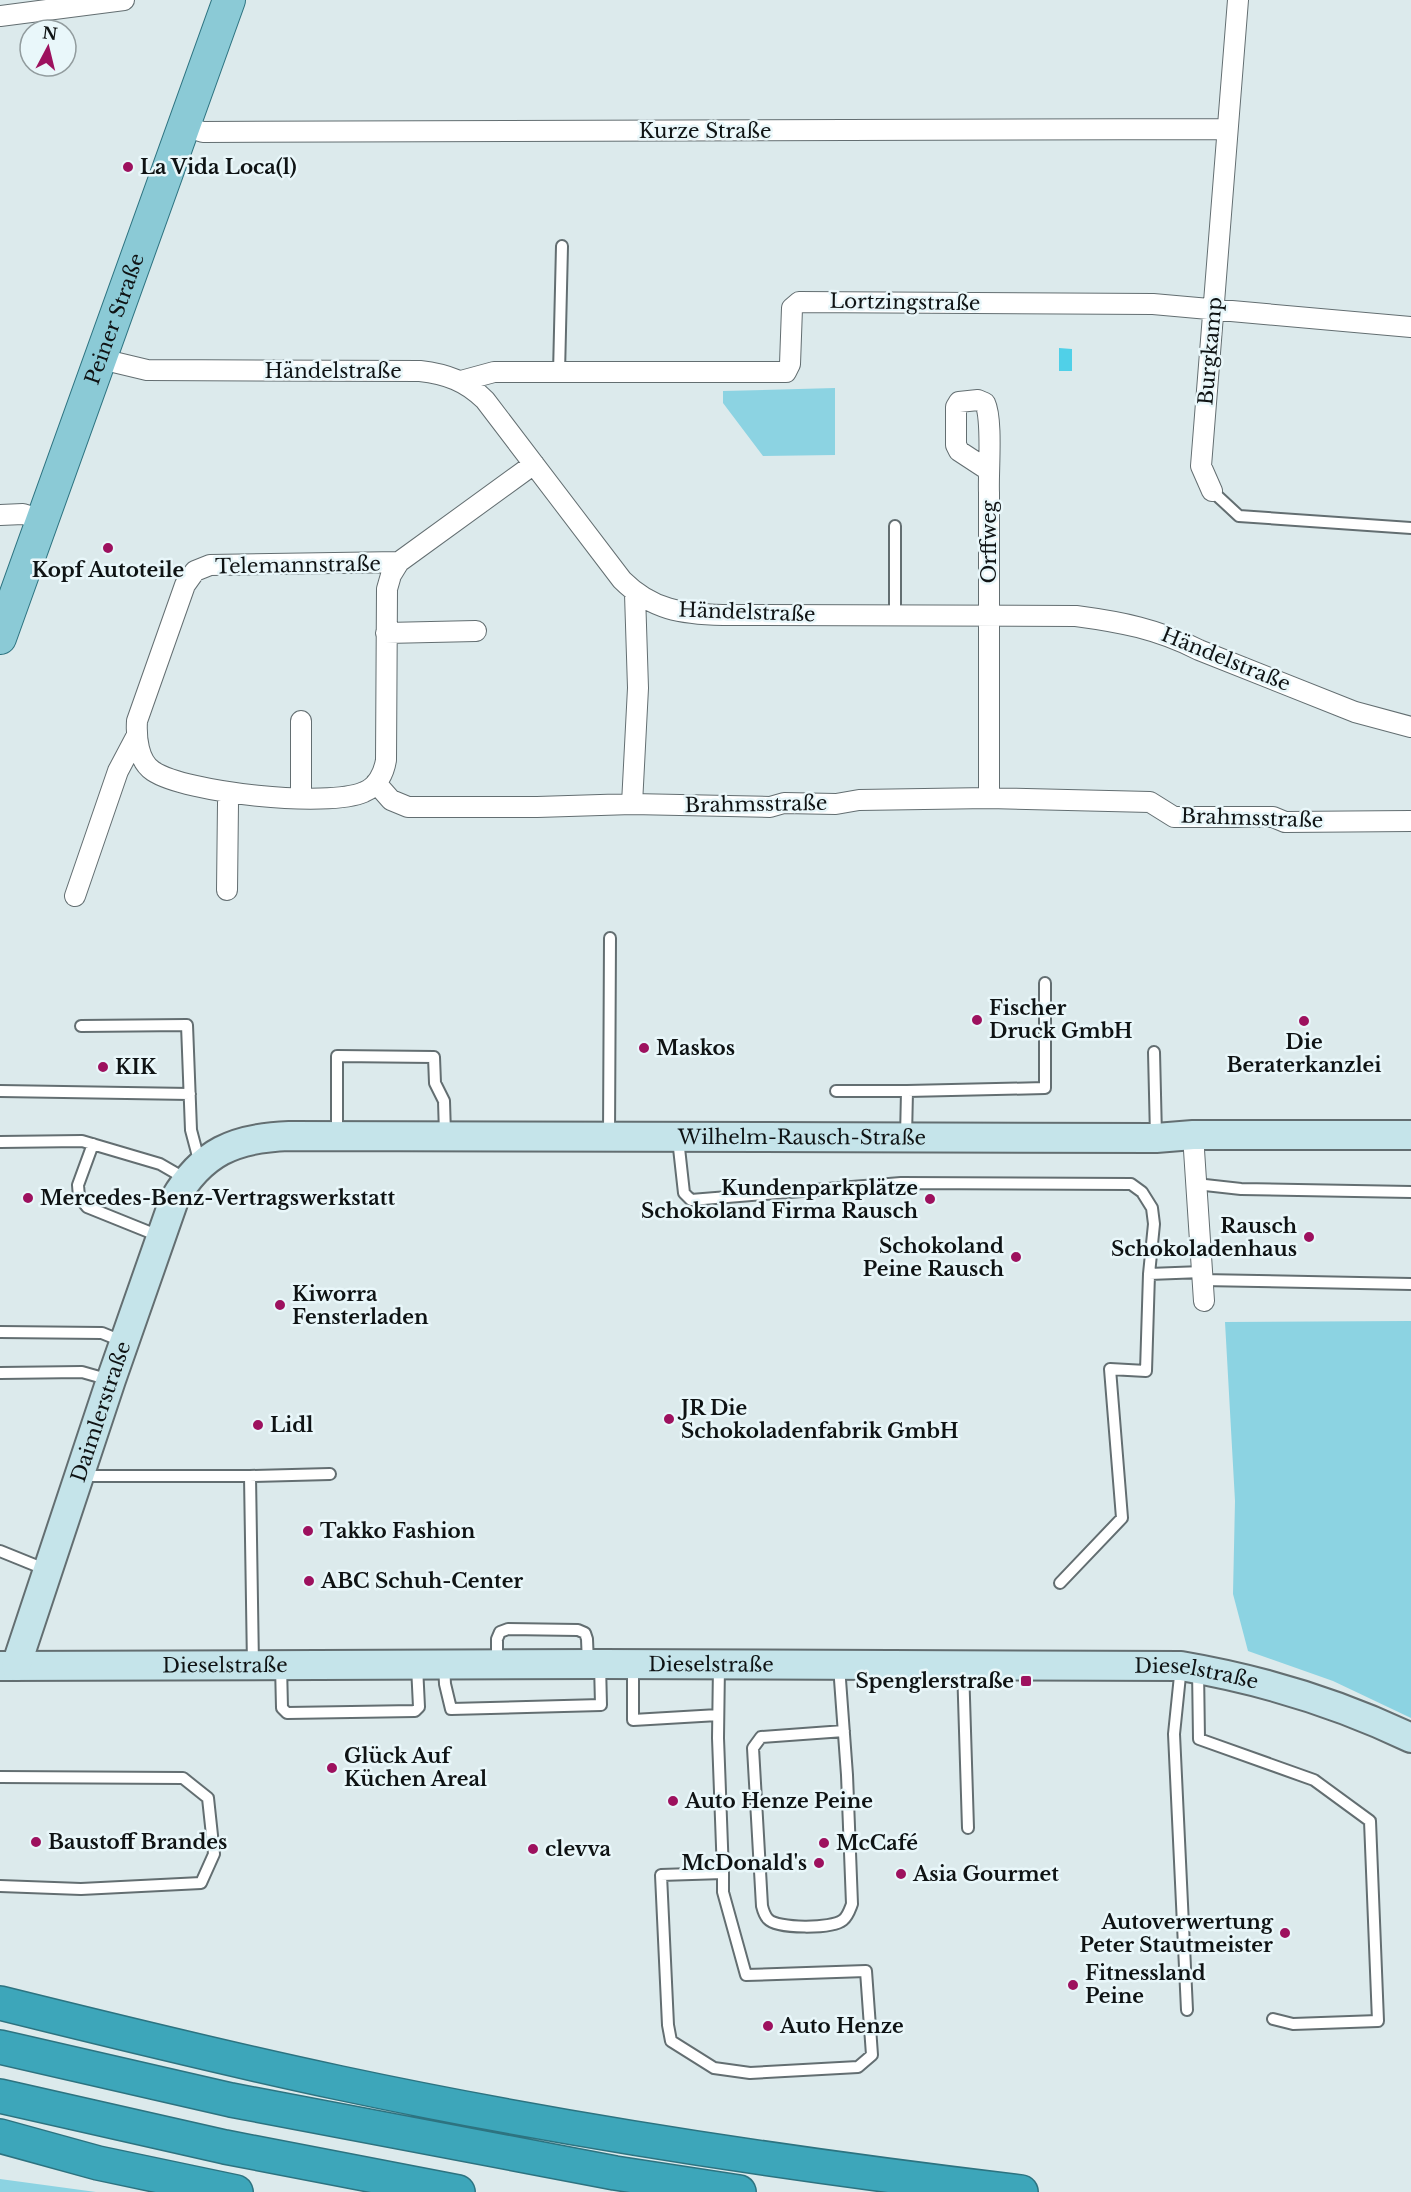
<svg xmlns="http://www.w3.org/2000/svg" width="1411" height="2192" viewBox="0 0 1411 2192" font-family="'Libre Baskerville',serif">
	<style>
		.green { fill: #8cd3e2 }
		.water { fill: #50d0e8 }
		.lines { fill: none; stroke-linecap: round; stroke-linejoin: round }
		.lane-casing { stroke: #636e71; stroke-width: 14 }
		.street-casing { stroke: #636e71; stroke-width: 22 }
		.secondary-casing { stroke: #636e71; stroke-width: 32 }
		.primary-casing { stroke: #2d7380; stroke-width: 34 }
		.highway-casing { stroke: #2d7380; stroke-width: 36 }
		.lane { stroke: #fff; stroke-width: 10 }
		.street { stroke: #fff; stroke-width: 20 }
		.secondary { stroke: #c5e4ea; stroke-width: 28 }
		.primary { stroke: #8bcad6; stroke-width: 32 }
		.highway { stroke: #3da6ba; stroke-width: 33 }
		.poi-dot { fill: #9d115e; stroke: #e9f7fa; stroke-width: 2 }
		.labels { text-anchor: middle; stroke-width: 5; stroke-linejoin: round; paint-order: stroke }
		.street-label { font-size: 20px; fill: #0f1314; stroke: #e9f7fa }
		.poi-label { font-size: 20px; font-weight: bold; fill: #0f1314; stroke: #e9f7fa; text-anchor: start }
	</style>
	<rect width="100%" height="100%" fill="#dceaec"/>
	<!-- green -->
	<path class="green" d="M835 388V455L763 456 723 403V391Z
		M1411 1321V1718L1333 1681 1248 1651 1233 1594 1235 1501 1225 1322Z
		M0 2179 96 2192H0Z"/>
	<!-- water -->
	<path class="water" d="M1059 348 1072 349V371H1059Z"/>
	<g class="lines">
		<!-- lane casing -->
		<g class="lane-casing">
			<path id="lane" d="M559 373 562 246
				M1212 491 1239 516 1411 528
				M895 615V526
				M81 1026 187 1025 191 1130 200 1164
				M1154 1052 1156 1136
				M0 1091 190 1094
				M836 1091H907
				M337 1134V1056L434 1057 435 1083 444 1101 445 1134
				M609 1136 610 938
				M906 1137 907 1091 1045 1088V983
				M678 1139 684 1193 691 1200 901 1183 1131 1184 1142 1192 1152 1208 1154 1224 1149 1274 1146 1371 1110 1369 1122 1518 1060 1583
				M0 1142 82 1141 160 1164 186 1179
				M93 1144 78 1185 79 1197 87 1207 159 1236
				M1196 1184 1241 1189 1411 1192
				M1149 1274 1202 1272
				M1202 1280 1411 1284
				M0 1332 102 1333 124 1342
				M0 1373 82 1372 110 1380
				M82 1476H250L253 1665
				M250 1476 330 1474
				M0 1551 47 1570
				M497 1663V1639L500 1632 508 1629 578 1630 585 1633 587 1639 588 1664
				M281 1665 282 1708 287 1713 415 1711 419 1707 417 1666
				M444 1665 445 1684 451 1709 601 1705 600 1664
				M633 1665V1720L718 1715
				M719 1665 718 1738 723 1873V1892L746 1975 866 1971 872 2055 858 2067 750 2073 714 2068 671 2041 668 2025 661 1875 723 1873
				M839 1666 847 1775 852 1904C850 1909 848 1916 843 1920 832 1929 777 1929 768 1919 765 1916 763 1910 762 1906L753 1748 761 1737 844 1731
				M963 1666 968 1828
				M1181 1666 1174 1734 1187 2010
				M1198 1669 1199 1739 1314 1780 1370 1821 1378 2021 1293 2024 1273 2019
				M0 1777 183 1778 208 1798 214 1854 201 1883 81 1889 0 1886"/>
		</g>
		<!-- street casing -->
		<g class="street-casing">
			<path id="street" d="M0 16 124 0
				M183 126 203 132 1227 129
				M101 359 147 370 420 371C446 374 466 381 485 400L622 580C652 610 682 614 723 615L1076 616C1121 622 1158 629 1199 650L1355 712 1411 727
				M461 381 494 372H786L790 364 792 308 799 302 1153 304 1411 327
				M988 470 959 451 956 445V407L959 402 978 400 985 403C993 420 988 472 989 493 989 595 989 697 989 798
				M1212 491 1201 466 1238 0
				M0 515 23 514 43 520
				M399 562 391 575 387 589 386 760C384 773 377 787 364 792 328 808 186 793 153 771 138 761 136 737 137 721L185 585 195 571 210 565 399 562 534 464
				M635 594 638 688 632 804 770 807 784 803 836 804 859 800 989 798 1150 802 1174 817H1273L1285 822 1411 821
				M386 633 476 631
				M301 721V798
				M376 783 391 800 408 807H537L632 804
				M227 890 228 803 231 793
				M75 896 118 771 136 737
				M1193 1135 1204 1301"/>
		</g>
		<!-- secondary casing -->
		<g class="secondary-casing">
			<g id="secondary">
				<path id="s1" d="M0 1666 600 1664 1181 1666C1263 1680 1336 1702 1411 1738"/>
				<path id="s2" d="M16 1666 111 1380 174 1200C202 1152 234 1138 289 1136L1156 1138 1193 1135H1411"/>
			</g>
		</g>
		<!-- primary casing -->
		<g class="primary-casing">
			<g id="primary">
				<path id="s3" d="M0 638 229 0"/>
			</g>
		</g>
		<!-- highway casing -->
		<g class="highway-casing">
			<path id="highway" d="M0 2003C113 2031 226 2059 340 2083 565 2131 793 2165 1021 2192
				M0 2047 231 2100 615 2173 739 2192
				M0 2096 225 2147 458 2192
				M0 2136 98 2163 236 2192"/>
		</g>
		<!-- lane -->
		<use href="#lane" class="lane"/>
		<!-- street -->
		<use href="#street" class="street"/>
		<!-- secondary -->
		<use href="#secondary" class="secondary"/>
		<!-- primary -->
		<use href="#primary" class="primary"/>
		<!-- highway -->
		<use href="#highway" class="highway"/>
	</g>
	<!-- markers -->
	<g class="poi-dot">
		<circle cx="128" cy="167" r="6"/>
		<circle cx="108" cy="548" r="6"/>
		<circle cx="977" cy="1020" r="6"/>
		<circle cx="1304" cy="1021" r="6"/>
		<circle cx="644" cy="1048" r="6"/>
		<circle cx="103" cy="1067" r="6"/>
		<circle cx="28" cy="1198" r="6"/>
		<circle cx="930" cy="1199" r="6"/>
		<circle cx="1309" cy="1237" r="6"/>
		<circle cx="1016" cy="1257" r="6"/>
		<circle cx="280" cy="1305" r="6"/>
		<circle cx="669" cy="1419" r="6"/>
		<circle cx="258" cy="1425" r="6"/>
		<circle cx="308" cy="1531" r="6"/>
		<circle cx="309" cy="1581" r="6"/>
		<rect x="1020" y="1675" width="12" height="12" rx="3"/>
		<circle cx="332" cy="1768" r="6"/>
		<circle cx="673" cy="1801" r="6"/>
		<circle cx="36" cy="1842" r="6"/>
		<circle cx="824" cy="1843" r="6"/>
		<circle cx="533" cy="1849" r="6"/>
		<circle cx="819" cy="1863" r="6"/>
		<circle cx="901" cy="1874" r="6"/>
		<circle cx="1285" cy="1933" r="6"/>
		<circle cx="1073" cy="1985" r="6"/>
		<circle cx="768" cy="2026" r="6"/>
	</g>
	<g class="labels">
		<!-- street labels -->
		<g class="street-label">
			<text x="705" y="138">Kurze Straße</text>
			<text transform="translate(905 302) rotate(1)" y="7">Lortzingstraße</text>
			<text dy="7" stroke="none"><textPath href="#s3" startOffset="339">Peiner Straße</textPath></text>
			<text transform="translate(1210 351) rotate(-85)" y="7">Burgkamp</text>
			<text x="333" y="378">Händelstraße</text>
			<text transform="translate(989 542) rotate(-90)" y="7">Orffweg</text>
			<text transform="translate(298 565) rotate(-1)" y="7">Telemannstraße</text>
			<text transform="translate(747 612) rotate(2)" y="7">Händelstraße</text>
			<text transform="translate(1226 659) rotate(22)" y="7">Händelstraße</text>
			<text transform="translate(756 804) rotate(-1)" y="7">Brahmsstraße</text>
			<text transform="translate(1252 818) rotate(2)" y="7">Brahmsstraße</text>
			<text dy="7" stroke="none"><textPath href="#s2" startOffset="1144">Wilhelm-Rausch-Straße</textPath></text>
			<text dy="7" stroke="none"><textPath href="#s2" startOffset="268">Daimlerstraße</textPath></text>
			<text dy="7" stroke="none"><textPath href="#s1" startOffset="711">Dieselstraße</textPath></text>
			<text dy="7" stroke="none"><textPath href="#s1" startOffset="225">Dieselstraße</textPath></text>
			<text dy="7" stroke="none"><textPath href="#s1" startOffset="1197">Dieselstraße</textPath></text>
		</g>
		<!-- poi labels -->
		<g class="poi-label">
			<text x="140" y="174">La Vida Loca(l)</text>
			<text x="108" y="577" text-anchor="middle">Kopf Autoteile</text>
			<text x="989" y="1015">Fischer<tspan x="989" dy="23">Druck GmbH</tspan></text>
			<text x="1304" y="1049" text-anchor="middle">Die<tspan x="1304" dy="23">Beraterkanzlei</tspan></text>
			<text x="656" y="1055">Maskos</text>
			<text x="115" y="1074">KIK</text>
			<text x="918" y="1195" text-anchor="end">Kundenparkplätze<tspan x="918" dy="23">Schokoland Firma Rausch</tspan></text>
			<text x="40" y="1205">Mercedes-Benz-Vertragswerkstatt</text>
			<text x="1297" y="1233" text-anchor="end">Rausch<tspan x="1297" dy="23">Schokoladenhaus</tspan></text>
			<text x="1004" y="1253" text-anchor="end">Schokoland<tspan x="1004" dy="23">Peine Rausch</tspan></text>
			<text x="292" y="1301">Kiworra<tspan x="292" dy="23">Fensterladen</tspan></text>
			<text x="681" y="1415">JR Die<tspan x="681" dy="23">Schokoladenfabrik GmbH</tspan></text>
			<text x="270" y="1432">Lidl</text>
			<text x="320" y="1538">Takko Fashion</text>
			<text x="321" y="1588">ABC Schuh-Center</text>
			<text x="1014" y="1688" text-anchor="end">Spenglerstraße</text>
			<text x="344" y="1763">Glück Auf<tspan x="344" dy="23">Küchen Areal</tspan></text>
			<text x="685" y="1808">Auto Henze Peine</text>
			<text x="48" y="1849">Baustoff Brandes</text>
			<text x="836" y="1850">McCafé</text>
			<text x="545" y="1856">clevva</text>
			<text x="807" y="1870" text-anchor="end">McDonald's</text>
			<text x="913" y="1881">Asia Gourmet</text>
			<text x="1273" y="1929" text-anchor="end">Autoverwertung<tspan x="1273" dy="23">Peter Stautmeister</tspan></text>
			<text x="1085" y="1980">Fitnessland<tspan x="1085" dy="23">Peine</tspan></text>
			<text x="780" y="2033">Auto Henze</text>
		</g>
	</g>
	<!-- north arrow -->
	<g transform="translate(48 48) rotate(7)"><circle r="28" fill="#e9f7fa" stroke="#929c9e" stroke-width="1.5"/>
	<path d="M0-4.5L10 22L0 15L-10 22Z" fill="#9d115e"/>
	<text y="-9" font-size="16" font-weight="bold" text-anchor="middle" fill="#0f1314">N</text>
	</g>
</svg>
